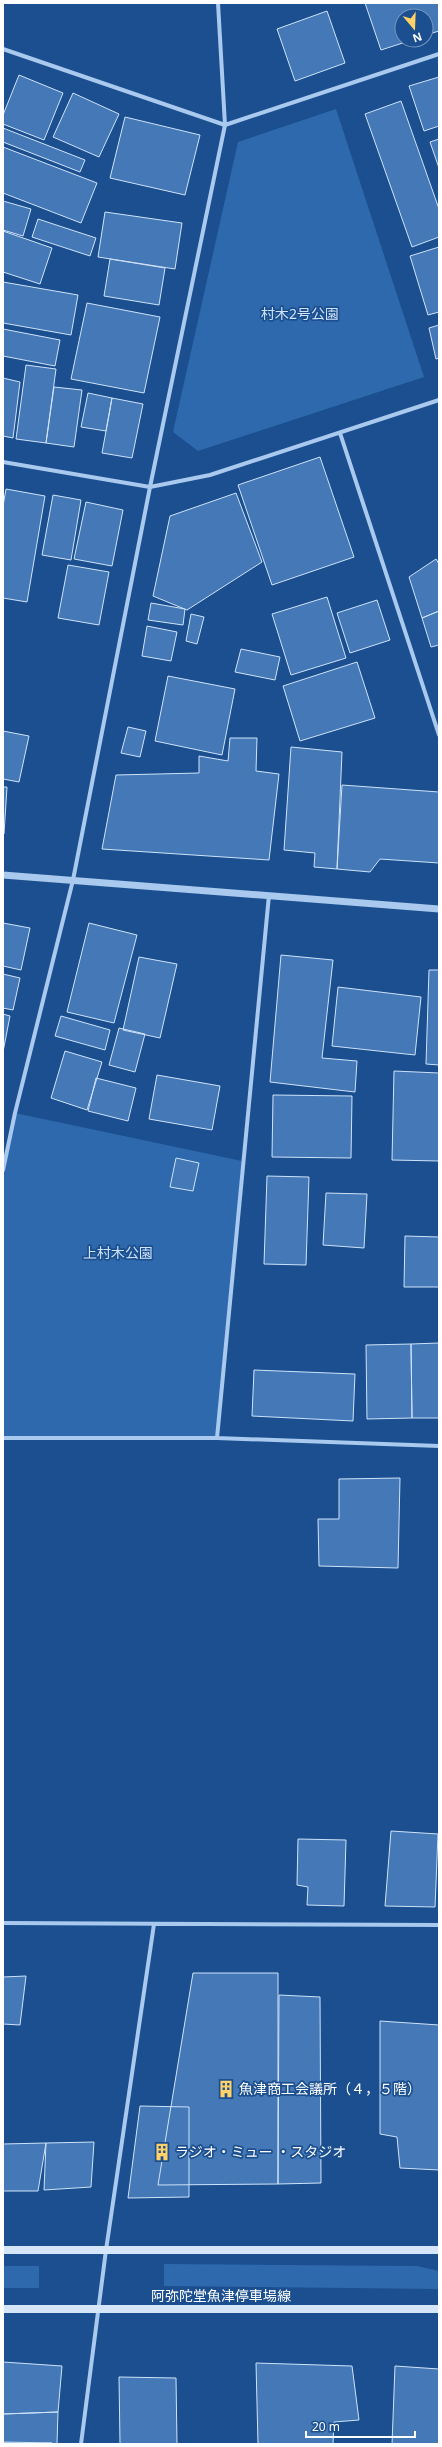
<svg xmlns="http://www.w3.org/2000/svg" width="442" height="2447" viewBox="0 0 442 2447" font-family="'Noto Sans','Noto Sans JP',sans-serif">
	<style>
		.green { fill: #2e69ad }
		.building { fill: #4478b7; stroke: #cfe3fa }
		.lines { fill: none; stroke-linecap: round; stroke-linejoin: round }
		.minor { stroke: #a9c9ee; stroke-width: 4 }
		.tertiary { stroke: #a9c9ee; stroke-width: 7 }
		.secondary { stroke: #d6e6fa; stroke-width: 8 }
		.labels { text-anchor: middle; stroke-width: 3.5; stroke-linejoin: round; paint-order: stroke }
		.park-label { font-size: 14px; fill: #cfe3fa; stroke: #1b4f8f }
		.poi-label { font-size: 14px; fill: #fff; stroke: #1b4f8f; text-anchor: start }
		.street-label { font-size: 14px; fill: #fff; stroke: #1b4f8f }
	</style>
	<rect width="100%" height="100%" fill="#1b4f8f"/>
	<!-- green -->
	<path class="green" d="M336 109 424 377 198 451 173 432 238 142Z
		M15 1113 242 1161 217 1438H3V1170Z
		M164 2264 417 2266 439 2271V2289L164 2286Z
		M3 2266H39V2288H3Z"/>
	<!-- building -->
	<path class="building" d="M365 3H439V31L426 35V16H402V40H412L381 50Z
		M327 11 345 63 295 81 277 29Z
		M19 75 63 93 44 140 3 124V115Z
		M439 77V126L424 131 409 86Z
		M73 93 119 114 99 157 53 137Z
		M401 101 439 209V237L412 247 365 114Z
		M125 117 200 135 185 195 110 178Z
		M3 128 85 160 80 172 3 142Z
		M439 139V168L430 142Z
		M3 147 97 183 81 223 3 193Z
		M3 201 31 209 23 236 3 230Z
		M105 212 182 223 175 269 98 257Z
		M38 219 96 238 90 256 32 237Z
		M3 231 52 248 40 284 3 272Z
		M439 247V312L428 315 410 256Z
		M110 259 165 268 159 305 104 296Z
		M3 282 78 295 71 335 3 323Z
		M87 303 160 317 144 393 71 379Z
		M439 325V358L436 359 429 328Z
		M3 329 60 340 55 366 3 356Z
		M26 365 56 369 46 443 16 439Z
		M3 378 20 382 13 438 3 436Z
		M54 387 82 390 74 447 46 443Z
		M88 393 112 398 106 431 81 427Z
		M112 398 143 404 132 458 102 453Z
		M320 457 354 557 272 585 238 485Z
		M6 489 45 496 27 602 3 598V506Z
		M236 493 262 562 187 610 153 596 170 516Z
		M53 495 81 500 71 560 42 555Z
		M86 502 123 510 112 566 74 559Z
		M436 559 439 564V611L422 618 409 577Z
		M68 565 109 572 99 625 58 618Z
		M327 597 346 658 291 675 272 614Z
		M377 600 390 640 350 653 337 613Z
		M151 603 185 609 183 625 148 620Z
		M439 611V645L431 647 422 618Z
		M191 614 204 617 197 644 186 641Z
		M147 626 177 632 171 661 142 656Z
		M241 649 280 657 275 680 235 672Z
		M357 662 375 718 300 741 283 686Z
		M168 676 235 689 222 755 155 741Z
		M128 727 146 731 140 757 121 753Z
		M3 731 29 736 19 782 3 779Z
		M230 738H257L256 771 279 774 269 860 102 849 116 775 199 773V756L228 761Z
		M291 747 342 752 337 869 314 867 315 853 284 850Z
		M342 785 439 792V863L380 859 370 872 337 869Z
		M3 787H7L4 834H3Z
		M3 923 30 928 21 970 3 966Z
		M89 923 137 935 114 1023 67 1012Z
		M281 955 333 960 322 1058 357 1061 355 1092 270 1082Z
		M139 957 177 964 160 1038 123 1030Z
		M429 970H439V1065L426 1064Z
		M3 974 20 978 13 1010 3 1008Z
		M338 987 421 997 415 1055 332 1046Z
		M3 1014 10 1016 3 1052Z
		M61 1016 110 1030 105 1050 55 1036Z
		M119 1028 145 1034 135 1072 109 1065Z
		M65 1051 102 1062 87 1110 51 1098Z
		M394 1071 439 1073V1161L392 1160Z
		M157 1075 220 1086 212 1130 149 1119Z
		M96 1078 136 1088 128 1121 88 1111Z
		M273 1095 352 1096 351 1158 272 1157Z
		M176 1158 199 1163 193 1191 170 1187Z
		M267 1176 309 1177 306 1265 264 1264Z
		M326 1193 367 1194 364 1248 323 1245Z
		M405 1236 439 1237V1287H404Z
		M439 1343V1418H412L411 1344Z
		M411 1344 412 1418 367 1419 366 1345Z
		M254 1370 355 1374 353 1421 252 1416Z
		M400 1478 398 1568 319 1566 318 1519H339V1479Z
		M391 1831 438 1834 435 1907 385 1906Z
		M298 1839 346 1840 344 1906 307 1905 308 1887 297 1885Z
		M193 1973H278V2184L158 2185Z
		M26 1976 20 2025 3 2024V1977Z
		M279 1995 320 1997 321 2183 278 2184Z
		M380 2021 439 2025V2170L400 2168 397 2137 380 2134Z
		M140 2106 189 2107V2197L128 2198Z
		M94 2142 91 2187 44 2190 46 2143Z
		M46 2143 38 2191H3V2144Z
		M3 2362 62 2366 58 2412 3 2414Z
		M256 2363 352 2366 359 2420 334 2422 333 2444H258Z
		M395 2366 439 2369V2444H392Z
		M119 2377 176 2378 177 2444H120Z
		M58 2412 57 2444 3 2443V2414Z
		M3 2442 52 2443 3 2444Z"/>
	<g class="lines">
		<!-- minor -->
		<path class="minor" d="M3 49 225 125 439 54
			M340 433 439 735
			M3 462 150 487 210 475 439 400
			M3 1170 15 1113 73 880 150 487 225 125 218 3
			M3 1438H217L439 1446
			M217 1438 269 895
			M3 1923 439 1925
			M81 2444 106 2250 154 1924"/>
		<!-- tertiary -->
		<path class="tertiary" d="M3 875 439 909"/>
		<!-- secondary -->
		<path class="secondary" d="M3 2250H439
			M3 2309H439"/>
	</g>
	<!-- icons -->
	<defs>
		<g id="building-bare" transform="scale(1.38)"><path d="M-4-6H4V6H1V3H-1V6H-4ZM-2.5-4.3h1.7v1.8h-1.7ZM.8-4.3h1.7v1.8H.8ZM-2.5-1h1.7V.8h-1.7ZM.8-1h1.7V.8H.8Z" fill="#ffd166" stroke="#1b4f8f" stroke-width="2.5" paint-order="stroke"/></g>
	</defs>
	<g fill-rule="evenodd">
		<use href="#building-bare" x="226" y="2089"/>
		<use href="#building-bare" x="162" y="2152"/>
	</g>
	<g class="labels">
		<!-- park labels -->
		<g class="park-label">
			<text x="300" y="319">村木2号公園</text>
			<text x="118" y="1258">上村木公園</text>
		</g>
		<!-- poi labels -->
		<g class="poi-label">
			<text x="239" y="2094">魚津商工会議所（４，５階）</text>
			<text x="175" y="2157">ラジオ・ミュー ・スタジオ</text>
		</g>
		<!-- street labels -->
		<g class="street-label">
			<text x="221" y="2301">阿弥陀堂魚津停車場線</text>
		</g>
	</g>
	<!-- border -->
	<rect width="442" height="2447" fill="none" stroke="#ffffff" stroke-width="8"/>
	<!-- north arrow -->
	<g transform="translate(414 28) rotate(161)"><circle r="19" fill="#1b4f8f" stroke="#7695bc"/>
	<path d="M0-3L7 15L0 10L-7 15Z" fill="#ffd166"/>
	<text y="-6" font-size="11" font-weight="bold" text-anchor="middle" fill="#ffffff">N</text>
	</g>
	<!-- scale -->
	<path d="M306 2431v6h109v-6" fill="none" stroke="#ffffff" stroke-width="2"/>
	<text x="312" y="2431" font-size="12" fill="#ffffff" stroke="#1b4f8f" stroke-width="3" paint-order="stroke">20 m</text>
</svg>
